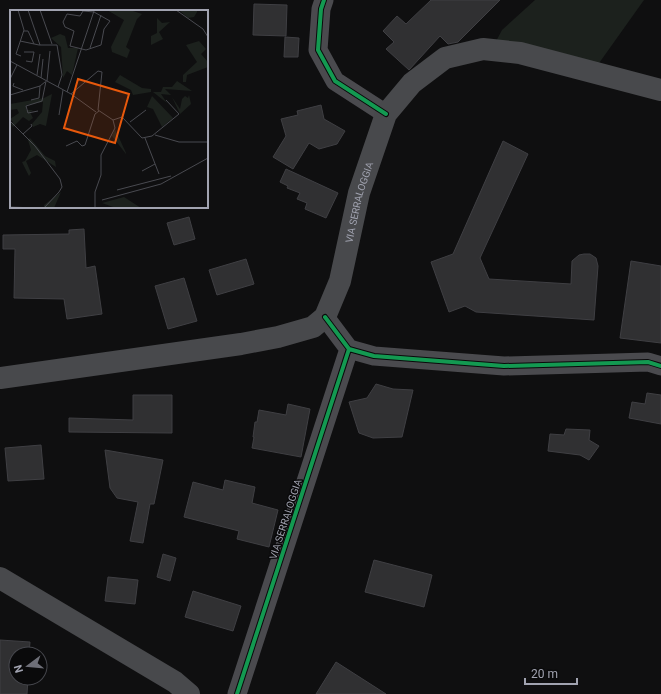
<svg xmlns="http://www.w3.org/2000/svg" width="661" height="694" viewBox="0 0 661 694" font-family="Roboto,sans-serif">
	<style>
		.green { fill: #1c211d }
		.building { fill: #303032; stroke: #3f3f43 }
		.lines { fill: none; stroke-linecap: round; stroke-linejoin: round }
		.minor { stroke: #4a4a4e; stroke-width: 19 }
		.secondary { stroke: #48494c; stroke-width: 22 }
		.cycleway-casing { stroke: #0a0a0b; stroke-width: 6 }
		.cycleway { stroke: #139951; stroke-width: 4 }
		.labels { text-anchor: middle; stroke-width: 3; stroke-linejoin: round; paint-order: stroke }
		.street-label { font-size: 10px; fill: #a1a3b0; stroke: #0a0a0b }
		.inset-road { fill: none; stroke: #494a50; stroke-width: 1 }
		.view { fill: #e8590c; fill-opacity: 0.15; stroke: #e8590c; stroke-width: 2 }
		.inset-edge { fill: none; stroke: #a1a3b0; stroke-width: 2 }
	</style>
	<rect width="100%" height="100%" fill="#0f0f10"/>
	<!-- green -->
	<path class="green" d="M535 0H644L597 66 494 45 502 30Z"/>
	<!-- building -->
	<path class="building" d="M431 0H500L458 42 448 44 440 36 409 70 386 49 394 42 383 31 397 16 406 24Z
		M254 4 287 5 286 36 253 35Z
		M285 37 299 38 298 57H284Z
		M321 105 324 119 345 131 337 144 319 149 309 143 293 169 273 157 286 136 281 119 298 115 297 111Z
		M503 141 528 154 480 258 489 279 571 284 572 261 579 255 584 254H590L596 258 598 266 594 320 476 312 465 306 449 312 431 262 453 254Z
		M286 169 338 193 326 218 305 209 307 203 297 199 300 193 287 188 288 186 280 182Z
		M189 217 195 239 174 245 167 223Z
		M84 229 86 268 95 266 102 314 67 319 64 299 14 298 15 249H3V235L69 234V230Z
		M246 259 254 284 217 295 209 270Z
		M631 261 661 266V343L620 338Z
		M184 278 197 321 168 329 155 286Z
		M376 384 393 389 413 390 402 437 373 438 359 433 349 402 367 398Z
		M647 393 661 395V424L629 418 632 402 645 404Z
		M133 395H172V433L69 432V418L133 420Z
		M288 404 310 409 301 457 252 448 254 437H253L255 422H257L259 410 286 415Z
		M566 429 590 430 589 440 599 446 589 460 580 455 548 451 550 434 564 435Z
		M41 445 44 479 8 481 5 448Z
		M105 450 163 460 154 504H150L143 543 130 541 138 502 117 498 110 488Z
		M225 480 255 487 252 503 278 510 269 547 237 539 239 531 184 517 193 482 223 490Z
		M163 554 176 558 170 581 157 577Z
		M374 560 432 575 424 607 365 592Z
		M108 577 138 580 135 604 105 601Z
		M193 591 241 606 233 631 185 617Z
		M0 640 30 642 29 654H16V678H28L27 694H0Z
		M336 662 386 694H316Z"/>
	<g class="lines">
		<!-- minor -->
		<path class="minor" d="M324 0 321 9 318 50 335 81 386 114
			M325 317 349 349 374 356 504 366 648 362 661 366
			M237 694 349 349"/>
		<!-- secondary -->
		<g class="secondary">
			<path id="s1" d="M0 378 241 344 278 337 313 327 325 317 340 281 359 193 386 114 412 83 445 58 483 49 520 53 661 90"/>
			<path d="M0 578 175 682 189 694"/>
		</g>
		<!-- cycleway casing -->
		<g class="cycleway-casing">
			<path id="cycleway" d="M324 0 321 9 318 50 335 81 386 114
				M325 317 349 349 374 356 504 366 648 362 661 366
				M237 694 349 349"/>
		</g>
		<!-- cycleway -->
		<use href="#cycleway" class="cycleway"/>
	</g>
	<g class="labels">
		<!-- street labels -->
		<g class="street-label">
			<text dy="4" stroke="none"><textPath href="#s1" startOffset="453">VIA SERRALOGGIA</textPath></text>
			<text transform="translate(285 519) rotate(-72)" y="4">VIA SERRALOGGIA</text>
		</g>
	</g>
	<!-- overview -->
	<g transform="translate(10 10)">
		<rect width="198" height="198" fill="#0f0f10"/>
		<path d="M97 0H120L132 4 127 9 116 37 120 40 117 48 102 42 101 37 114 10ZM169 0H187V2L184 7 178 8ZM147 8 152 13 160 12 149 22 153 29 141 35V26L147 23ZM50 24 55 26 58 38H68L62 65 57 61 53 68 51 37 41 28ZM189 31 196 39 191 44 198 52V57L177 65 176 72H173V65L187 52 176 35ZM110 65 132 78 141 79V82L123 85 121 80 105 72ZM167 71 182 81 155 79 161 85 151 84 157 93 143 82H151L153 77H162ZM42 84 36 116 30 114 23 117 22 114 32 102 33 92 16 95V100H23L20 102 23 108 19 111 13 107 3 117 1 114 3 112 0 109 9 103 7 99 0 100V94L34 88ZM179 85 181 94 170 104 162 87 170 99 172 89 175 86 178 88ZM142 86 163 108 152 117 143 99 137 97ZM105 119 116 143V144L102 126ZM20 128 35 146 45 151 46 157 27 145 16 151 21 163 19 166 12 152 15 151 21 140 18 130ZM51 182 44 198H34V195ZM114 187 131 198H106L92 193Z" fill="#1c211d"/>
		<path class="inset-road" d="M8 0 14 20 6 44 11 46M18 0 30 35M30 0 42 34M166 0 193 19 198 27M73 1 84 2 100 11 94 19 91 35 76 40 60 36 64 21 55 17 53 12 57 4 70 6ZM14 21H18L24 34M10 31 29 35H47L52 65 48 77M80 38 91 5M14 42H24L22 52 16 51M0 51 61 84 88 61 92 62 88 100 103 110 105 118 91 145V165L85 182V198M27 65 30 44M31 68 33 49M0 69 7 55M37 71 40 41M4 73 3 76 13 80M57 82 84 1M61 84 86 102M0 85 30 76M21 90 29 88 30 76 35 72M28 101 18 103 16 96 32 91 36 71M49 105 53 80M103 110 112 107 132 128 142 126 169 104 156 90M0 111 25 136 50 169 52 177 49 182 34 198M120 112 136 100M13 124 22 116 21 114M145 125 169 132H198M135 128 149 164M56 136 67 131 72 136 75 135 85 104 89 101M132 161 145 154M107 180 161 166M92 190 151 174 198 148M0 197 26 198"/>
		<path class="view" d="M68 69 119 84 105 133 54 118Z"/>
		<rect width="198" height="198" class="inset-edge"/>
	</g>
	<!-- north arrow -->
	<g transform="translate(28 666) rotate(254)"><circle r="19" fill="#0a0a0b" stroke="#46474d"/>
	<path d="M0-3L7 15L0 10L-7 15Z" fill="#6e6f78"/>
	<text y="-6" font-size="11" font-weight="bold" text-anchor="middle" fill="#a1a3b0">N</text>
	</g>
	<!-- scale -->
	<path d="M525 678v6h52v-6" fill="none" stroke="#a1a3b0" stroke-width="2"/>
	<text x="531" y="678" font-size="12" fill="#a1a3b0" stroke="#0a0a0b" stroke-width="3" paint-order="stroke">20 m</text>
</svg>
